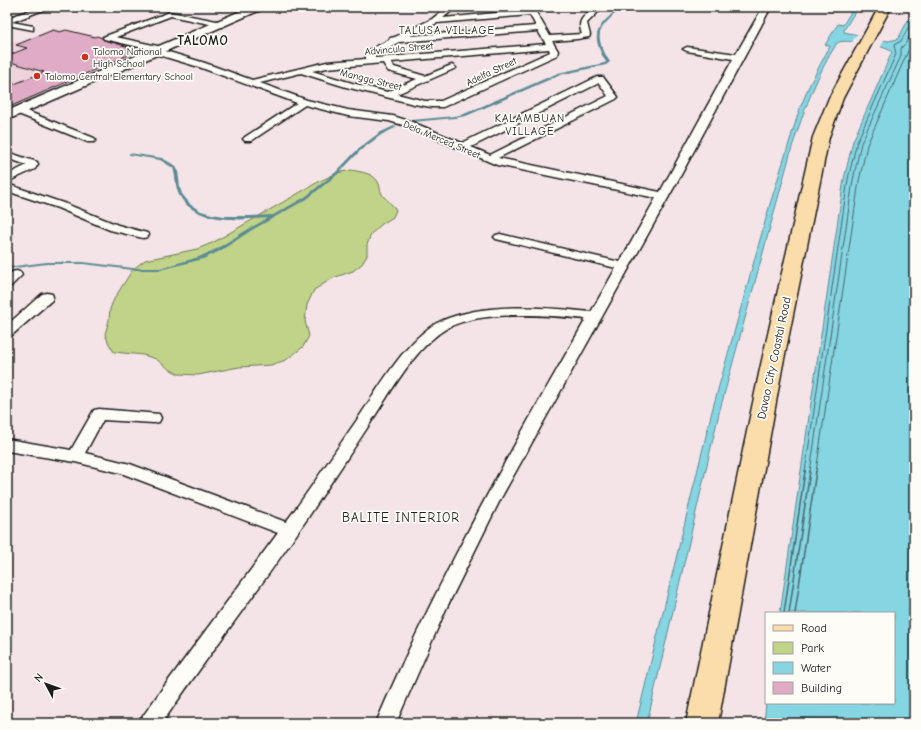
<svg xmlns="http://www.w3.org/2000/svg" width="921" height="730" viewBox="0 0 921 730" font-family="'Comic Neue',sans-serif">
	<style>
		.built { fill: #eed3dd }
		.green { fill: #c0d388; stroke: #6e7852 }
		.water { fill: #86d5e3; stroke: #5c8b93 }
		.pier { fill: #f4e4e8 }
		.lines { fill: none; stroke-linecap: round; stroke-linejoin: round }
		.shore-far1 { stroke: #46666c; stroke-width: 1 }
		.shore { stroke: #46666c; stroke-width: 1.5 }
		.stream { fill: #5c8b93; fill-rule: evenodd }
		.building { fill: #e0abc4; stroke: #1c1c1c }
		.street-casing { stroke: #1c1c1c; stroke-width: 3 }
		.secondary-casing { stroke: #1c1c1c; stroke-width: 3 }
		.primary-casing { stroke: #1c1c1c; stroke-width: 3 }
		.street { fill: #fdfcf7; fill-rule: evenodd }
		.secondary { fill: #fdfcf7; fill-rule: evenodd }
		.primary { fill: #faddab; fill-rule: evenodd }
		.poi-dot { fill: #c8321e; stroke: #fdfcf7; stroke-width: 1.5 }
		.labels { text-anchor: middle; stroke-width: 3.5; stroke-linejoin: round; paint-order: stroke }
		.far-street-label { font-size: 10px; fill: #1c1c1c; stroke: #fdfcf7 }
		.far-poi-label { font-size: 10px; fill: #1c1c1c; stroke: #fdfcf7; text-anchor: start }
		.far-neighbourhood-label { font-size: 11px; letter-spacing: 1px; fill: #1c1c1c; stroke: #fdfcf7 }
		.street-label { font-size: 12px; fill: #1c1c1c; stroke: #fdfcf7 }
		.far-district-label { font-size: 13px; font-weight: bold; letter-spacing: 1px; fill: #1c1c1c; stroke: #fdfcf7 }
		.neighbourhood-label { font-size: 13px; letter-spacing: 1px; fill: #1c1c1c; stroke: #fdfcf7 }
	</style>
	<rect width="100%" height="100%" fill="#f4e4e8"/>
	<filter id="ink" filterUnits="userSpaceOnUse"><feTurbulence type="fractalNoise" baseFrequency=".025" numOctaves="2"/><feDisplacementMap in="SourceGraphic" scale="8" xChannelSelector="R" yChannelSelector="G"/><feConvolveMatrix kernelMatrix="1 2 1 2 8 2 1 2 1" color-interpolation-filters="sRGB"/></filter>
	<g filter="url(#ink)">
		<!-- built -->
		<path class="built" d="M55 28 105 37 149 48 7 109V40L19 42Z"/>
		<!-- green -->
		<path class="green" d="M351 170C361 172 375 173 379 184 380 188 381 193 383 196 388 201 392 204 396 210L393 217 382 224 371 234 367 245V256L362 264 353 271 333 278 314 290 307 305 305 321 309 336 303 347 286 360 271 365 239 367 198 375 179 374 169 369 156 359 143 355 114 352 109 344 105 334 109 320 110 309 114 299 133 269 145 260 197 249 212 243 318 182 337 173Z"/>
		<!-- water -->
		<path class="water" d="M854 7H858L844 30V32L888 41 898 39 914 9V723H764L766 703H894V613H780L844 179 853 141 892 52C885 45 844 38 837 43 816 76 804 111 792 147L719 413 647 723H636L712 411 770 204 799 111 809 86 830 46 825 45 838 24 843 25Z"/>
		<!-- pier -->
		<path class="pier" d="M857 34 885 39 880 48 851 44Z"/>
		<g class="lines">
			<!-- shore-far1 -->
			<path class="shore-far1" d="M805 472 848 179 857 142 896 54 894 45 901 41 914 17
				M810 472 853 180 861 143 901 56V48L906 43 914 28
				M816 472 859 181 867 145 908 51 914 41"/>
			<!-- shore -->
			<path class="shore" d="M784 613 805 471
				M789 613 810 471
				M795 613 816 471"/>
			<!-- stream -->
			<path class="stream" d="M619 7H622C600 29 591 31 610 62L606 65 560 75 466 116 455 118 412 122 410 121 412 120 455 116 464 114 558 73 604 63 606 62C589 33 597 28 619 7Z
				M394 126 397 127 381 135 361 150 338 174 307 199 252 230 220 251 203 259 160 270H133L83 264H47L7 269V267L47 262H83L133 268H160L199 257 216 249 250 228 268 218C241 220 194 224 179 195 175 187 176 176 173 168L160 160 130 155H129V153L162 158 176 166 178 171 180 187 182 194 191 205 201 211 212 214 224 216H250L273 215 305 197 336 172 359 148 379 133Z"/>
		</g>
		<!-- building -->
		<path class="building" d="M53 30 60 32 66 30 95 37 97 36 102 38 104 40 140 50 7 108V87L44 72 7 61V56L27 48 16 45Z"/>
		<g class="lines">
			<!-- street casing -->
			<g class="street-casing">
				<path id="street" d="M40 7H51L12 22 33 26V30L7 25V18Z
					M447 7H456L443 18 527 10 525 7H533L550 36 582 34C576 19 585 16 595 7H603L587 23 590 35 589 37 577 39 552 41 558 51 557 55 443 107H431L414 104 346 87 301 73 260 83 307 100 348 110 393 116 412 122 462 143 597 77H603L618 97 616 99 498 158 660 192 733 59 687 51 683 49 687 47 736 54 763 7H771L682 173 501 498 446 609 396 723H376C436 583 510 451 586 319 548 315 483 310 449 327 416 345 391 392 371 422 350 454 328 487 307 519 260 588 209 654 162 723H140L143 716 160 692 278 533 121 473 75 462 7 451V439L71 450 94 410 99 409 159 414 161 418 159 422 154 423 103 420 85 453 130 464 286 522C312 487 336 450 361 414 380 386 409 335 441 321 484 302 544 307 591 312L616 268 496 239 494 237 496 235 500 234 620 262 656 198 497 165 406 126 389 121 348 116 305 105 251 141H245L243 139 245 137 297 103 199 67 152 53V50L104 39 103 37 170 12 222 22V26H219L171 16 116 37 162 47V50L205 63 252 80 327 62 366 59V55L369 50 389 40 390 38 395 37 432 19ZM530 15 536 26 410 36 437 23ZM538 31 546 44 375 58V54L399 42ZM549 49 550 52 441 101H425L397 94 456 68 452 65 449 66 425 76 394 67 391 62ZM383 63 388 71 417 79 387 92 352 83 312 71 327 68ZM599 83 608 96 490 155 471 147Z
					M19 108 94 138 96 140 94 142H88L16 113 14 111 16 109Z
					M7 152 37 162 38 164 35 169 7 182V175L27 165 7 158Z
					M7 184 66 204 118 225 147 233 149 235 147 237 143 238 110 230 58 208 7 191Z
					M16 271 20 272 22 275 11 286 7 287V276L12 272Z
					M47 293 52 294 53 297 52 300 12 335 7 336V325L42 294Z"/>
			</g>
			<!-- secondary casing -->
			<g class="secondary-casing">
				<path id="secondary" d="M250 7H264L263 9 7 120V111Z"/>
			</g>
			<!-- primary casing -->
			<g class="primary-casing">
				<path id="primary" d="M879 7H891L843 98 829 137 782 369 718 723H686L760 369 813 137 829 98Z"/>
			</g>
			<!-- street -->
			<use href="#street" class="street"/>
			<!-- secondary -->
			<use href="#secondary" class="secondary"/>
			<!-- primary -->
			<use href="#primary" class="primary"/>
		</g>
	</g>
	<!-- markers -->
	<g class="poi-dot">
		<circle cx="85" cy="57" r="4"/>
		<circle cx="37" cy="76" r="4"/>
	</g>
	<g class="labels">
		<!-- far-street labels -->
		<g class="far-street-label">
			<text transform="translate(399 48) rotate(-5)" y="4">Advincula Street</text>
			<text transform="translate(491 71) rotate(-25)" y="4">Adelfa Street</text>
			<text transform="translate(371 79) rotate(14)" y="4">Mangga Street</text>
			<text transform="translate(442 139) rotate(23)" y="4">Dela Merced Street</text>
		</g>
		<!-- far-poi labels -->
		<g class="far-poi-label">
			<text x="93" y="55">Talomo National<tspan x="93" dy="12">High School</tspan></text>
			<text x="45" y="80">Talomo Central Elementary School</text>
		</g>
		<!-- far-neighbourhood labels -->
		<g class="far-neighbourhood-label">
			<text x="447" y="34">TALUSA VILLAGE</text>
			<text x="530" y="122">KALAMBUAN<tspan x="530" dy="13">VILLAGE</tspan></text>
		</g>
		<!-- street labels -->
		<g class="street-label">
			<text transform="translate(774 358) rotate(-78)" y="4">Davao City Coastal Road</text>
		</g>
		<!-- far-district labels -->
		<g class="far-district-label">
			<text x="203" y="45">TALOMO</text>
		</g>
		<!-- neighbourhood labels -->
		<g class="neighbourhood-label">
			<text x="401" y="522">BALITE INTERIOR</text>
		</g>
	</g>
	<!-- margin -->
	<rect width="921" height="730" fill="none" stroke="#fdfcf7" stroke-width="24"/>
	<rect x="12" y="12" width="897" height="706" fill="none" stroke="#1c1c1c" stroke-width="1.5" filter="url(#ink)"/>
	<!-- legend -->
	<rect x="765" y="612" width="130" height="92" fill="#fdfcf7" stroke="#a3a29f"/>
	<rect x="773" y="625" width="20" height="6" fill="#faddab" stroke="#a3a29f"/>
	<text x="801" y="632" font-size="12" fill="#1c1c1c">Road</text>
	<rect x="773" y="642" width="20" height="12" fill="#c0d388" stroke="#a3a29f"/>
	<text x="801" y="652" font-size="12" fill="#1c1c1c">Park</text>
	<rect x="773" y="662" width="20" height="12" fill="#86d5e3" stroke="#a3a29f"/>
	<text x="801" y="672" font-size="12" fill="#1c1c1c">Water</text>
	<rect x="773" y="682" width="20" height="12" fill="#e0abc4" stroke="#a3a29f"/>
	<text x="801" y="692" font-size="12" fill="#1c1c1c">Building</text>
	<!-- north arrow -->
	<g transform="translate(46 684) rotate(311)" stroke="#fdfcf7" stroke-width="3" paint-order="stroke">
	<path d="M0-3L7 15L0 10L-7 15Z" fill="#1c1c1c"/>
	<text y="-6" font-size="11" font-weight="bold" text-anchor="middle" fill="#1c1c1c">N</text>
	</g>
</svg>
